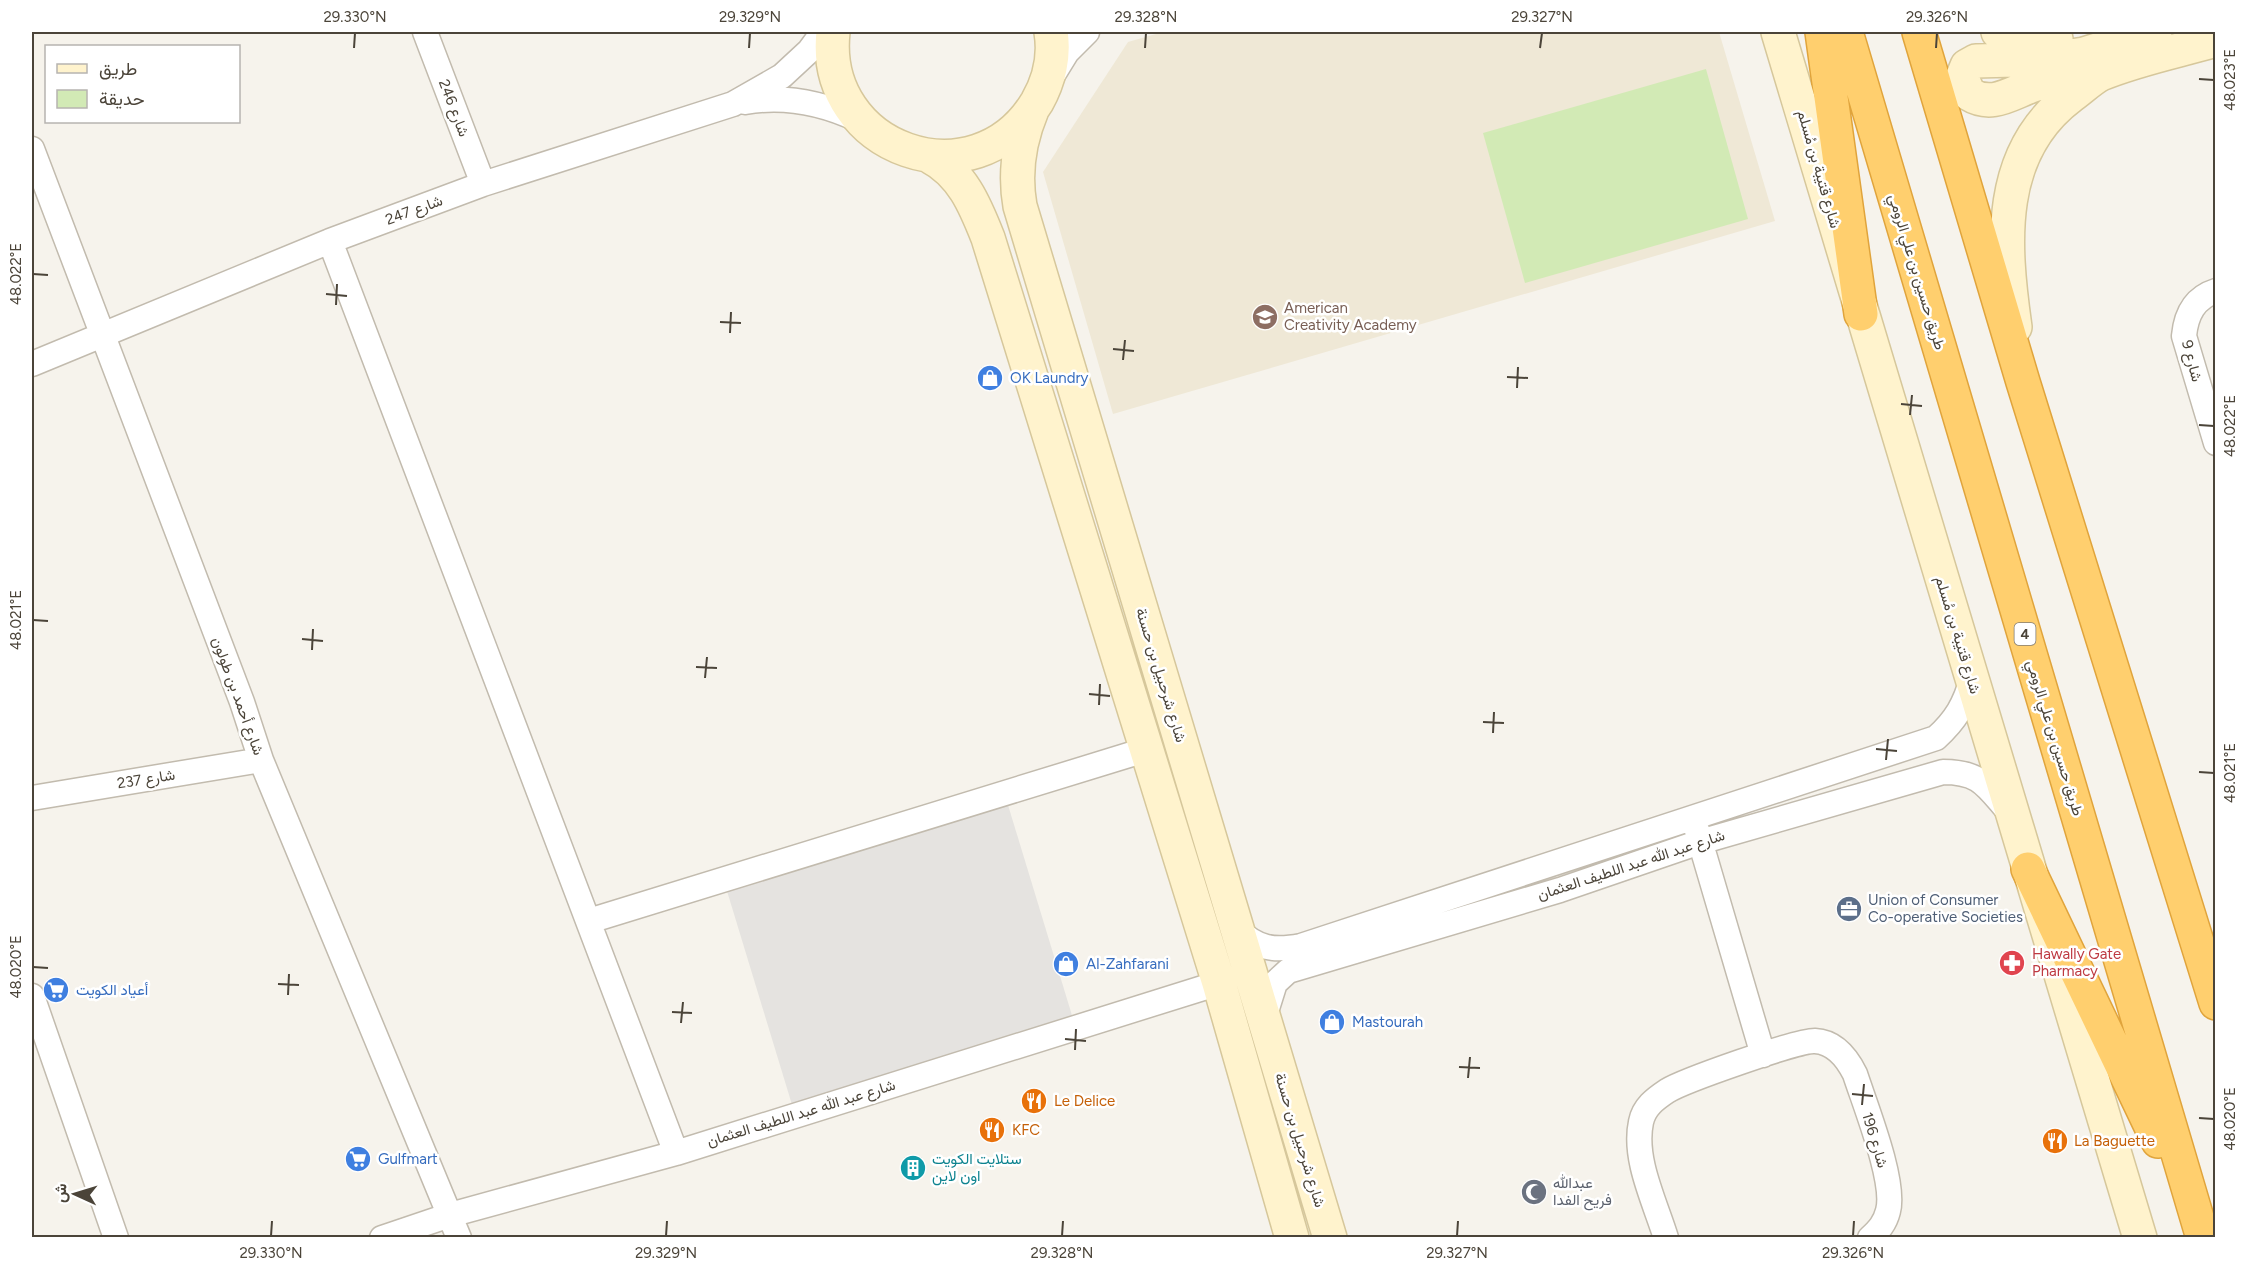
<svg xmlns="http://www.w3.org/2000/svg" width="2247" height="1269" viewBox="0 0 2247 1269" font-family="Figtree,Vazirmatn,sans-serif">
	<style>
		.education { fill: #efe8d6 }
		.green { fill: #d2eab5 }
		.parking { fill: #e5e3e0 }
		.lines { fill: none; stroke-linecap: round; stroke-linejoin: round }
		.street-casing { stroke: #c2bbae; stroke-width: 27 }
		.secondary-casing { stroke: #d6c79b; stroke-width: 36 }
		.highway-casing { stroke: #e0a43c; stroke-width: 36 }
		.street { stroke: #fff; stroke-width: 24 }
		.secondary { stroke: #fff3cd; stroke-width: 33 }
		.highway { stroke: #ffcf6e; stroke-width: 33 }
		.ticks { fill: none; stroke: #4b4439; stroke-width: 2 }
		.labels { text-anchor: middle; stroke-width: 5; stroke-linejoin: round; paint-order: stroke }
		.shield { fill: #fff; stroke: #817c74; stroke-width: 1.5 }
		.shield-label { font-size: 14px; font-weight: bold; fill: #4b4439 }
		.street-label { font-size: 15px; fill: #4b4439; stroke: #fff }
		.education-label { font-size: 15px; fill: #785e54; stroke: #fff; text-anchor: start }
		.shop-label { font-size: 15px; fill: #366cbe; stroke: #fff; text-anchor: start }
		.service-label { font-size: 15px; fill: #4e5e75; stroke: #fff; text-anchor: start }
		.health-label { font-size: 15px; fill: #be3a42; stroke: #fff; text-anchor: start }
		.food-label { font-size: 15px; fill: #c56008; stroke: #fff; text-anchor: start }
		.culture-label { font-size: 15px; fill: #0d838f; stroke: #fff; text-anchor: start }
		.worship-label { font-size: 15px; fill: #5b616d; stroke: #fff; text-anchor: start }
		.neatline { fill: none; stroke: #4b4439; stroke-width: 2 }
		.ticks-label { font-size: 15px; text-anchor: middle; fill: #4b4439 }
	</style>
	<rect width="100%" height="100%" fill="#f6f3ec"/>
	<!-- education -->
	<path class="education" d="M1163 32H1719L1775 221 1113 414 1043 172 1128 42Z"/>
	<!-- green -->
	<path class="green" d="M1706 69 1748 219 1525 283 1483 133Z"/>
	<!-- parking -->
	<path class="parking" d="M1008 805 1074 1022 793 1108 727 891Z"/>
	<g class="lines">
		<!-- street casing -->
		<g class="street-casing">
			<path id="street" d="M425 32 483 184
				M1051 78 1067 52 1087 32
				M745 102C785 95 823 103 859 120
				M32 149 242 702 261 760 459 1238
				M330 241 676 1153
				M2216 291C2194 298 2186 315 2184 336L2216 443
				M32 364 330 241 483 184 733 104 782 76 809 51 823 32
				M32 798 261 760
				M1696 827 1763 1055
				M589 921 1145 750
				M1237 929C1257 949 1274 951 1301 946L1936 738C1956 720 1965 704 1972 679
				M32 996 116 1238
				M1264 1018 1275 983 1288 971 1560 890 1700 842 1943 772C1981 772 1986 786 2010 813
				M382 1238 450 1215 676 1153 1219 983
				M1666 1238C1655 1202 1633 1159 1641 1122 1644 1107 1655 1099 1667 1091 1683 1081 1798 1040 1815 1041 1835 1042 1847 1058 1855 1074 1865 1105 1896 1182 1888 1211 1885 1223 1879 1230 1870 1238"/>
		</g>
		<!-- secondary casing -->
		<g class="secondary-casing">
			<path id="secondary" d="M833 32C820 150 975 205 1037 102 1049 81 1055 56 1051 32
				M1778 32 2140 1238
				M1998 32 2036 41 2056 39
				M2097 75C2078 76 2059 78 2041 83 2015 89 1995 110 1969 94L1962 78 1967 66 1976 61 2052 59 2084 54 2155 32
				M1032 110C1019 141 1014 172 1020 206L1330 1238
				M929 156C962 173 975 205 988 238L1219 983 1292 1238
				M2015 327C2003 243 1996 152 2071 96 2081 89 2091 79 2101 74 2137 59 2178 51 2216 40"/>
		</g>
		<!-- highway casing -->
		<g class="highway-casing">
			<path id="highway" d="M1822 32 1861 314
				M1846 32 2203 1238
				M1919 32 2023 382 2216 1003
				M2028 869 2158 1141"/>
		</g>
		<!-- street -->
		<use href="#street" class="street"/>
		<!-- secondary -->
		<use href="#secondary" class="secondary"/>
		<!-- highway -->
		<use href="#highway" class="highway"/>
	</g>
	<!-- ticks -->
	<path class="ticks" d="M354 48 355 33M749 48 750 33M1145 48 1146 33M1540 48 1542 33M1936 48 1937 33M2199 79 2214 80M33 274 48 275M326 294 347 296M336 305 337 284M720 322 741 323M730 333 731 312M1113 349 1134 351M1123 360 1125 340M1507 377 1528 378M1517 388 1518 367M1901 404 1922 406M1910 415 1912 395M2199 425 2214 426M33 620 48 621M302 639 323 641M312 650 313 629M696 667 717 668M705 678 707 657M1089 694 1110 696M1099 705 1100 684M1483 722 1504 723M1493 733 1494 712M1876 749 1897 751M1886 760 1888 739M2199 772 2214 773M33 967 48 968M278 984 299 985M288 995 289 974M672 1012 692 1013M681 1023 683 1002M1065 1039 1086 1041M1075 1050 1076 1029M1459 1067 1480 1068M1468 1078 1470 1057M1852 1094 1873 1096M1862 1105 1864 1084M2199 1118 2214 1119M271 1236 272 1221M666 1236 667 1221M1062 1236 1063 1221M1457 1236 1458 1221M1853 1236 1854 1221"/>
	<!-- icons -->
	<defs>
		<g id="school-disc" transform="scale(1.35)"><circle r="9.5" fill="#8d6e63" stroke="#fff"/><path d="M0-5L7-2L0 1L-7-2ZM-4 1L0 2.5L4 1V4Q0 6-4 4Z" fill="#fff"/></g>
		<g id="shop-disc" transform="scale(1.35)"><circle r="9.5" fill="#3f7fe0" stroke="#fff"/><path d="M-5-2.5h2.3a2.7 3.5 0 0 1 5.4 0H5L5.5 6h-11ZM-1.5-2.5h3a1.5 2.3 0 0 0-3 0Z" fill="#fff"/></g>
		<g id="office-disc" transform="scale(1.35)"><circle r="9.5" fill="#5c6f8a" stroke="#fff"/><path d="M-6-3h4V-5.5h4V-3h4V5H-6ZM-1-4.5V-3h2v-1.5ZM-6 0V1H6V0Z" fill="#fff"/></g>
		<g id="pharmacy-disc" transform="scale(1.35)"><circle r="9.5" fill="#e0444e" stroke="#fff"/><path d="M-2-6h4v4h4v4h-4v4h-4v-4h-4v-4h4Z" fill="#fff"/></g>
		<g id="supermarket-disc" transform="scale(1.35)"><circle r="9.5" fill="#3f7fe0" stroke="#fff"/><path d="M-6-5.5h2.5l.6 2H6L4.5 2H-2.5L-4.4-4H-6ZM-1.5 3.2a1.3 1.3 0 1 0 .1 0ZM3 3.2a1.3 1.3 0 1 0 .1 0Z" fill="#fff"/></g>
		<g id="restaurant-disc" transform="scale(1.35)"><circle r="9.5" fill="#e8710a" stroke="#fff"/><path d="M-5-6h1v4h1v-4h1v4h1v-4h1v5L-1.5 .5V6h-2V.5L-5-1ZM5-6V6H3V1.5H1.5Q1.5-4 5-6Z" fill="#fff"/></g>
		<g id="building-disc" transform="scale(1.35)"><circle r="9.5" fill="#0f9aa8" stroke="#fff"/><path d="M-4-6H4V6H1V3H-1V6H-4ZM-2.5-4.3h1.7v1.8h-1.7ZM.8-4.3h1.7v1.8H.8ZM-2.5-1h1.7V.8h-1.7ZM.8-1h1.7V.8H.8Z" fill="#fff"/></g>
		<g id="mosque-disc" transform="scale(1.35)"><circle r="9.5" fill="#6b7280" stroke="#fff"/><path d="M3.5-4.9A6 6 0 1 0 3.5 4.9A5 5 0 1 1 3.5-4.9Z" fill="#fff"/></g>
	</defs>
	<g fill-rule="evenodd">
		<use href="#school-disc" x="1265" y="317"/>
		<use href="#shop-disc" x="990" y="378"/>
		<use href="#office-disc" x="1849" y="909"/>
		<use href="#pharmacy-disc" x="2012" y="963"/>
		<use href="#shop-disc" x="1066" y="964"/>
		<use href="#supermarket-disc" x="56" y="990"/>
		<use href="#shop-disc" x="1332" y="1022"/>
		<use href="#restaurant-disc" x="1034" y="1101"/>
		<use href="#restaurant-disc" x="992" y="1130"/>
		<use href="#restaurant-disc" x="2055" y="1141"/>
		<use href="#supermarket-disc" x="358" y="1159"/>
		<use href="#building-disc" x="913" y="1168"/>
		<use href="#mosque-disc" x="1534" y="1192"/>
	</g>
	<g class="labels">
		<!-- shield labels -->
		<rect class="shield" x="2014.5" y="623" width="21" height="22" rx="4.5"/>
		<g class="shield-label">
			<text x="2025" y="639">4</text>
		</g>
		<!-- street labels -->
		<g class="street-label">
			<text transform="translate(454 108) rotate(69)" y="5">شارع 246</text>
			<text transform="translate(1819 169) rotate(74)" y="5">شارع قتيبة بن مُسلم</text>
			<text transform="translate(414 210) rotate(-20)" y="5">شارع 247</text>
			<text transform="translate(1917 272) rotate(73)" y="5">طريق حسين بن علي الرومي</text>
			<text transform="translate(2192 361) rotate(75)" y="5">شارع 9</text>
			<text transform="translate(1958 635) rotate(73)" y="5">شارع قتيبة بن مُسلم</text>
			<text transform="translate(1161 675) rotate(73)" y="5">شارع شرحبيل بن حسنة</text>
			<text transform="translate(238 696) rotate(70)" y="5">شارع أحمد بن طولون</text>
			<text transform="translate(2055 738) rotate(73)" y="5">طريق حسين بن علي الرومي</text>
			<text transform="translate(146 779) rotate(-9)" y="5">شارع 237</text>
			<text transform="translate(1631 865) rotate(-18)" y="5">شارع عبد الله عبد اللطيف العثمان</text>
			<text transform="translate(801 1113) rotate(-17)" y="5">شارع عبد الله عبد اللطيف العثمان</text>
			<text transform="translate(1300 1140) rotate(73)" y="5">شارع شرحبيل بن حسنة</text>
			<text transform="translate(1875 1140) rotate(73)" y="5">شارع 196</text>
		</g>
		<!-- education labels -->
		<g class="education-label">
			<text x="1284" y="313">American<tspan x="1284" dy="17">Creativity Academy</tspan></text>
		</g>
		<!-- shop labels -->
		<g class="shop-label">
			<text x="1010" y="383">OK Laundry</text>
			<text x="1086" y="969">Al-Zahfarani</text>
			<text x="76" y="995">أعياد الكويت</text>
			<text x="1352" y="1027">Mastourah</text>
			<text x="378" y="1164">Gulfmart</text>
		</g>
		<!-- service labels -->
		<g class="service-label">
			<text x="1868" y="905">Union of Consumer<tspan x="1868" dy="17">Co-operative Societies</tspan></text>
		</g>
		<!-- health labels -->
		<g class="health-label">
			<text x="2032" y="959">Hawally Gate<tspan x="2032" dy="17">Pharmacy</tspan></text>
		</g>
		<!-- food labels -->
		<g class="food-label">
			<text x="1054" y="1106">Le Delice</text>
			<text x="1012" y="1135">KFC</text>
			<text x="2074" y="1146">La Baguette</text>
		</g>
		<!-- culture labels -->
		<g class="culture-label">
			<text x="932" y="1164">ستلايت الكويت<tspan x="932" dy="17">اون لاين</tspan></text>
		</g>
		<!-- worship labels -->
		<g class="worship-label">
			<text x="1553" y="1188">عبدالله<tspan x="1553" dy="17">فريح الفدا</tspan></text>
		</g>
	</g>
	<!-- border -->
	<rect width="2247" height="1269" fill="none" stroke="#ffffff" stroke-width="66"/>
	<!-- legend -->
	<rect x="45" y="45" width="195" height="78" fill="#ffffff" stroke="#b7b4b0" stroke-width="1.5"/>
	<rect x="57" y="64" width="30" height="9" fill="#fff3cd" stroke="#b7b4b0" stroke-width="1.5"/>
	<text x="99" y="75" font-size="18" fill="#4b4439">طريق</text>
	<rect x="57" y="90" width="30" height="18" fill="#d2eab5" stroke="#b7b4b0" stroke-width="1.5"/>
	<text x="99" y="105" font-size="18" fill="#4b4439">حديقة</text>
	<!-- north arrow -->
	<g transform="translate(75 1194) rotate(274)" stroke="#ffffff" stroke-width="4.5" paint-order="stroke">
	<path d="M0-4.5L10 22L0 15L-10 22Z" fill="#4b4439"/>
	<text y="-9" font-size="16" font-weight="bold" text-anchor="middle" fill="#4b4439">ش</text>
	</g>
	<rect x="33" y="33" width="2181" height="1203" class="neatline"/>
	<g class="ticks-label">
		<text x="355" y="22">29.330°N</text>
		<text x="750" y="22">29.329°N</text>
		<text x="1146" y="22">29.328°N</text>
		<text x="1542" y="22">29.327°N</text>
		<text x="1937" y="22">29.326°N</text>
		<text transform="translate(2230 80) rotate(-90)" y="5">48.023°E</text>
		<text transform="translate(16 274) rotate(-90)" y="5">48.022°E</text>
		<text transform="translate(2230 426) rotate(-90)" y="5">48.022°E</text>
		<text transform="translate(16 620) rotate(-90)" y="5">48.021°E</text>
		<text transform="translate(2230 773) rotate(-90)" y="5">48.021°E</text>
		<text transform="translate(16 967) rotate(-90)" y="5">48.020°E</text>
		<text transform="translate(2230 1119) rotate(-90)" y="5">48.020°E</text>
		<text x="271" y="1258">29.330°N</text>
		<text x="666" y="1258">29.329°N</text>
		<text x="1062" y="1258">29.328°N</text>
		<text x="1457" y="1258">29.327°N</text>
		<text x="1853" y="1258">29.326°N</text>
	</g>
</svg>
